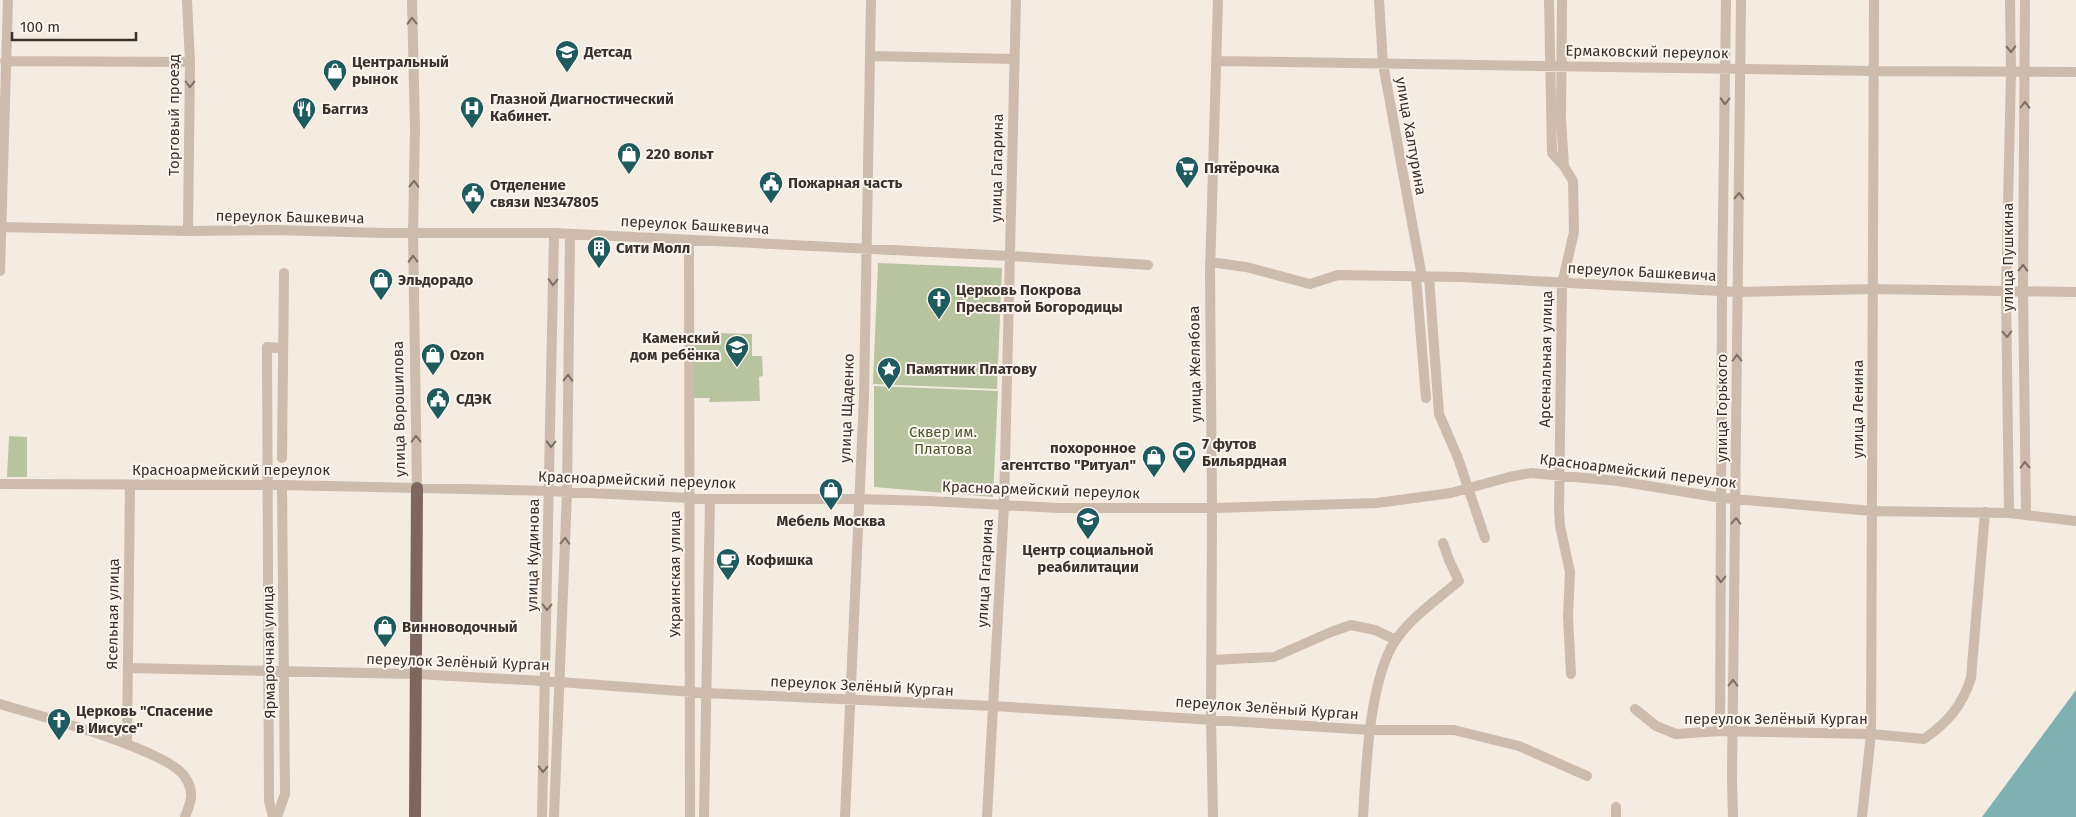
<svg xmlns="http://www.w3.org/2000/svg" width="2076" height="817" viewBox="0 0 2076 817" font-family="'Fira Sans',sans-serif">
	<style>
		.green { fill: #b8c4a0 }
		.water { fill: #7fb0b2 }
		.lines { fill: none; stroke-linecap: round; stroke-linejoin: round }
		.minor { stroke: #cdbbac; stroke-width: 10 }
		.major { stroke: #7d675c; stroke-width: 12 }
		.oneway { stroke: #7d6f65 }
		.labels { text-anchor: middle; stroke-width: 4; stroke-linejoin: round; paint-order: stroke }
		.poi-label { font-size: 15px; font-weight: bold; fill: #3b302b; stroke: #fbf5ee; text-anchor: start }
		.street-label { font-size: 15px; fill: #3b302b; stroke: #fbf5ee }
		.park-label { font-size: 15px; fill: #4a5a2e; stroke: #fbf5ee }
	</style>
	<rect width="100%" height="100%" fill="#f4ebe1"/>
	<!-- green -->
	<path class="green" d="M878 263 1002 268 997 389 873 384Z
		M711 333 752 334V356H762L763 376 759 377 760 401 709 402 710 398H694L693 336H710Z
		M874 386 998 391 993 497 874 487Z
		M9 436 27 437V477H7Z"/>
	<!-- water -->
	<path class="water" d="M2076 690V817H1982Z"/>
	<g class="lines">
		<!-- minor -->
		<path class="minor" d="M187 0 190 62 188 231
			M412 0 415 128 413 233 417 488
			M1379 0 1383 64 1422 277
			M1549 0 1552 153 1564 166
			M1562 0 1561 119 1564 166 1573 181 1574 232 1562 284 1559 510 1560 526 1570 572 1568 617 1571 674
			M2025 0 2023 291 2026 514
			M870 56 1014 59
			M5 61 190 62
			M1217 61 1873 71 2076 72
			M1 227 188 231 273 230 383 233H554L1011 256 1148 265
			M689 240 690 817
			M1210 262 1246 267 1310 284 1338 275 1461 277 1737 292 1873 289 2076 292
			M0 271 8 0
			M1416 277 1426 398
			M1429 277 1439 414 1458 458 1485 538
			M282 458 284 273
			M0 484 282 485 550 491 710 499H858L929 501 1060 508H1212L1377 503 1451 493 1509 477 1531 473 1618 481 1722 498 1872 511 2009 513 2076 521
			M2009 513 2006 292 2011 72 2010 0
			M1211 660 1274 657 1331 632 1351 625 1375 630 1396 640
			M128 668 416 674 560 682 706 693 993 706 1370 730H1454L1519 746 1587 776
			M0 704C36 715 167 749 185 777 195 792 191 802 185 817
			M1635 709 1656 726 1676 734 1720 731 1871 734 1924 739C1948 722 1962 706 1971 678L1985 512
			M1720 731 1722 291 1726 0
			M127 744 130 485
			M273 817 269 801 267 347 283 348
			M277 817 285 794 282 485
			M542 817 554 233
			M554 817 567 492 570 234
			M704 817 710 499
			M845 817 864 397 871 0
			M987 817 1004 505 1016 0
			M1213 817 1211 719 1212 508 1210 272 1218 0
			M1363 817C1366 769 1369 681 1395 641 1411 617 1438 599 1459 581L1449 560 1443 543
			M1616 817V807
			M1733 817 1732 779 1741 0
			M1862 817 1871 734 1874 0"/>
		<!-- major -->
		<path class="major" d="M415 817 417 488"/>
	</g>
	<!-- one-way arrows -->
	<defs><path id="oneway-chevron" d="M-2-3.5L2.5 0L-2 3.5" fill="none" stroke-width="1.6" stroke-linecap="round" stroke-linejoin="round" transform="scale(1.25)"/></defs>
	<g class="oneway">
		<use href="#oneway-chevron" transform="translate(412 21) rotate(-91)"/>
		<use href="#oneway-chevron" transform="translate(2011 49) rotate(89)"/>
		<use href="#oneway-chevron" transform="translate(190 84) rotate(90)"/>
		<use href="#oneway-chevron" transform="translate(1725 101) rotate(91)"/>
		<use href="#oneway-chevron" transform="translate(2025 105) rotate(-89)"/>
		<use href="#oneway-chevron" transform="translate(414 184) rotate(-89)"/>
		<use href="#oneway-chevron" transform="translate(1739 196) rotate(-89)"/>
		<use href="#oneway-chevron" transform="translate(413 259) rotate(-91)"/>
		<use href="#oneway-chevron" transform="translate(2023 268) rotate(-89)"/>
		<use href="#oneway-chevron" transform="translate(553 282) rotate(91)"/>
		<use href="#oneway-chevron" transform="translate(2007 334) rotate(89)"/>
		<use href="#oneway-chevron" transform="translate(1737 358) rotate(-90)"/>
		<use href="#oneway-chevron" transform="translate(568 378) rotate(-89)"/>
		<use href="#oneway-chevron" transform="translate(416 439) rotate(-91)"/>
		<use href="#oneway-chevron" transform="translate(551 444) rotate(91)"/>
		<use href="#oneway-chevron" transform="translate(2025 465) rotate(-91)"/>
		<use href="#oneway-chevron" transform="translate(1736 521) rotate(-89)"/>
		<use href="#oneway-chevron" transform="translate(565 541) rotate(-88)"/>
		<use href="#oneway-chevron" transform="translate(1721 579) rotate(91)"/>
		<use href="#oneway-chevron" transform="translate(547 607) rotate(91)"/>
		<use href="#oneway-chevron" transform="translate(1733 683) rotate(-89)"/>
		<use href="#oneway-chevron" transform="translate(543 769) rotate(91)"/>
	</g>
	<!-- icons -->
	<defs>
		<g id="school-pin" transform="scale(1.25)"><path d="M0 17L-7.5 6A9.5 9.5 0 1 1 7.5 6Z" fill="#1f5a5e" stroke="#fbf5ee"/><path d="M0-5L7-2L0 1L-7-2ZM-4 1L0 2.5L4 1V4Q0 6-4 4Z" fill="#fff"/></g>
		<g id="shop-pin" transform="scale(1.25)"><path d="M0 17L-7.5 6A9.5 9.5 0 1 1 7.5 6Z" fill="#1f5a5e" stroke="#fbf5ee"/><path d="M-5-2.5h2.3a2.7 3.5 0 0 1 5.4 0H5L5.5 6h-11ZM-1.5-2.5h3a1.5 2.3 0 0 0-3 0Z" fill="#fff"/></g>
		<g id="hospital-pin" transform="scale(1.25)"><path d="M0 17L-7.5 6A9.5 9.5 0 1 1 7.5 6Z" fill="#1f5a5e" stroke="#fbf5ee"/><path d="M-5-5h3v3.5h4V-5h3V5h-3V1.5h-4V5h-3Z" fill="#fff"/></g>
		<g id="restaurant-pin" transform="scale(1.25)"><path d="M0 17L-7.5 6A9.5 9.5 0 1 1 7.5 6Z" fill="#1f5a5e" stroke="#fbf5ee"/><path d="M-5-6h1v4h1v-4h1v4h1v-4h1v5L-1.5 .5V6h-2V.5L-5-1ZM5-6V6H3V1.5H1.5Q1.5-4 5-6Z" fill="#fff"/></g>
		<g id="supermarket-pin" transform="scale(1.25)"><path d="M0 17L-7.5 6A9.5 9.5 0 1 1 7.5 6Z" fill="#1f5a5e" stroke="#fbf5ee"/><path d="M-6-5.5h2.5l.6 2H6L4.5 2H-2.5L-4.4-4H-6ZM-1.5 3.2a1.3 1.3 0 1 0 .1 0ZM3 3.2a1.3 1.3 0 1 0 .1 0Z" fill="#fff"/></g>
		<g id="civic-pin" transform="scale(1.25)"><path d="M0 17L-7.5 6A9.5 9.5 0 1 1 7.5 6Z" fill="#1f5a5e" stroke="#fbf5ee"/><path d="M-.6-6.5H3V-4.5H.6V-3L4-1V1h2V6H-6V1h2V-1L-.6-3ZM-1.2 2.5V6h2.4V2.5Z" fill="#fff"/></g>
		<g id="building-pin" transform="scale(1.25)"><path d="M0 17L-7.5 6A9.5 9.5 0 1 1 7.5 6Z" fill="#1f5a5e" stroke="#fbf5ee"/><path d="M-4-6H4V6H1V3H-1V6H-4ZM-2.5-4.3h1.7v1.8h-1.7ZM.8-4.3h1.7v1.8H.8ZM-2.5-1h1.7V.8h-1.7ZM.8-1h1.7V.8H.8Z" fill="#fff"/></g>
		<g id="church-pin" transform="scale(1.25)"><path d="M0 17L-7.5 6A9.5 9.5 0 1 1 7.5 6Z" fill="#1f5a5e" stroke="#fbf5ee"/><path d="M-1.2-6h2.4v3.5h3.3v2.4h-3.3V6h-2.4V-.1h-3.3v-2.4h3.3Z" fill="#fff"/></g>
		<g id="sight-pin" transform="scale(1.25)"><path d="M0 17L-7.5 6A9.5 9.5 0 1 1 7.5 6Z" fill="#1f5a5e" stroke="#fbf5ee"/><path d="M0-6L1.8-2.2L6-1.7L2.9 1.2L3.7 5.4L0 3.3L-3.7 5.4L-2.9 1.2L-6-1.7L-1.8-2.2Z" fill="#fff"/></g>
		<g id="stadium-pin" transform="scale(1.25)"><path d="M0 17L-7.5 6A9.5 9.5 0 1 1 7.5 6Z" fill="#1f5a5e" stroke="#fbf5ee"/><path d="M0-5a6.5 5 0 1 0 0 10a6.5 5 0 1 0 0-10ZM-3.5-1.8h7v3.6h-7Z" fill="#fff"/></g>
		<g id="cafe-pin" transform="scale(1.25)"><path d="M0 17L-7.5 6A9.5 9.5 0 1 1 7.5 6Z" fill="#1f5a5e" stroke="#fbf5ee"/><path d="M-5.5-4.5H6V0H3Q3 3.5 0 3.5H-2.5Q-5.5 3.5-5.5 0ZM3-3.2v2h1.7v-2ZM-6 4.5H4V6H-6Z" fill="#fff"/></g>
	</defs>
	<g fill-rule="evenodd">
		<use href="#school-pin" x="567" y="52"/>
		<use href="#shop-pin" x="335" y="71"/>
		<use href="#hospital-pin" x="472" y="108"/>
		<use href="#restaurant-pin" x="304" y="109"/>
		<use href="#shop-pin" x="629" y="154"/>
		<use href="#supermarket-pin" x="1187" y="168"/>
		<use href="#civic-pin" x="771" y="183"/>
		<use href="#civic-pin" x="473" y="194"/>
		<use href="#building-pin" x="599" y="248"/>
		<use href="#shop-pin" x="381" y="280"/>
		<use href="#church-pin" x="939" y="299"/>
		<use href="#school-pin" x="737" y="347"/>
		<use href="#shop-pin" x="433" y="355"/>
		<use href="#sight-pin" x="889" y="369"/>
		<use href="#civic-pin" x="438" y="399"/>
		<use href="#stadium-pin" x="1184" y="453"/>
		<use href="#shop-pin" x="1154" y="457"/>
		<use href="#shop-pin" x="831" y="490"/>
		<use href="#school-pin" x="1088" y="519"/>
		<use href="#cafe-pin" x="728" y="560"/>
		<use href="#shop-pin" x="385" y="627"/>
		<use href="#church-pin" x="59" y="720"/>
	</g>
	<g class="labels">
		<!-- poi labels -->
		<g class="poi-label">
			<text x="584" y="57">Детсад</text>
			<text x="352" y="67">Центральный<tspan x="352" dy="17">рынок</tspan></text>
			<text x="490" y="104">Глазной Диагностический<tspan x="490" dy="17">Кабинет.</tspan></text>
			<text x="322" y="114">Баггиз</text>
			<text x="646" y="159">220 вольт</text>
			<text x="1204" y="173">Пятёрочка</text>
			<text x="788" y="188">Пожарная часть</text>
			<text x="490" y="190">Отделение<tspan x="490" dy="17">связи №347805</tspan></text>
			<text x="616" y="253">Сити Молл</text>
			<text x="398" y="285">Эльдорадо</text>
			<text x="956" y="295">Церковь Покрова<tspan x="956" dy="17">Пресвятой Богородицы</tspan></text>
			<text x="720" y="343" text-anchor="end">Каменский<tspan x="720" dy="17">дом ребёнка</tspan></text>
			<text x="450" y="360">Ozon</text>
			<text x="906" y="374">Памятник Платову</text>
			<text x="456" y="404">СДЭК</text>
			<text x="1202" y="449">7 футов<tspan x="1202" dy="17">Бильярдная</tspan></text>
			<text x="1136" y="453" text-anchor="end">похоронное<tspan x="1136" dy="17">агентство "Ритуал"</tspan></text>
			<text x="831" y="526" text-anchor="middle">Мебель Москва</text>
			<text x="1088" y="555" text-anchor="middle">Центр социальной<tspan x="1088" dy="17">реабилитации</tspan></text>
			<text x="746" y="565">Кофишка</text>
			<text x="402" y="632">Винноводочный</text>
			<text x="76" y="716">Церковь "Спасение<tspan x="76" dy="17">в Иисусе"</tspan></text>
		</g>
		<!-- street labels -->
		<g class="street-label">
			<text transform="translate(1647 52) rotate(1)" y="5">Ермаковский переулок</text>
			<text transform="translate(174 115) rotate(-90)" y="5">Торговый проезд</text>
			<text transform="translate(1411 136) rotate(80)" y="5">улица Халтурина</text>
			<text transform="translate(997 168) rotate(-89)" y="5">улица Гагарина</text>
			<text transform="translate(290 217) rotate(1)" y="5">переулок Башкевича</text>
			<text transform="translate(695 225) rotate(3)" y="5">переулок Башкевича</text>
			<text transform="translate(2008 257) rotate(-90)" y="5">улица Пушкина</text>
			<text transform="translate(1642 272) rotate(3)" y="5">переулок Башкевича</text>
			<text transform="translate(1546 359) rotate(-89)" y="5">Арсенальная улица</text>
			<text transform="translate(1195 364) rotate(-91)" y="5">улица Желябова</text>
			<text transform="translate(847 408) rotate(-88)" y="5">улица Щаденко</text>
			<text transform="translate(1722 408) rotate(-90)" y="5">улица Горького</text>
			<text transform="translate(399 409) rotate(-91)" y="5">улица Ворошилова</text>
			<text transform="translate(1858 409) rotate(-90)" y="5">улица Ленина</text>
			<text x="231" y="475">Красноармейский переулок</text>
			<text transform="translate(1638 471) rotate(7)" y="5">Красноармейский переулок</text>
			<text transform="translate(637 480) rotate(2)" y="5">Красноармейский переулок</text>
			<text transform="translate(1041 490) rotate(2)" y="5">Красноармейский переулок</text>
			<text transform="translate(533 555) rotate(-89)" y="5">улица Кудинова</text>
			<text transform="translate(985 573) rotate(-87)" y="5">улица Гагарина</text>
			<text transform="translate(675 574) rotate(-90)" y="5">Украинская улица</text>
			<text transform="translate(113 614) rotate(-89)" y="5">Ясельная улица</text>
			<text transform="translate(269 652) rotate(-91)" y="5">Ярмарочная улица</text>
			<text transform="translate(458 662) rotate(2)" y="5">переулок Зелёный Курган</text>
			<text transform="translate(862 686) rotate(3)" y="5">переулок Зелёный Курган</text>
			<text transform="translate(1267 708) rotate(4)" y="5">переулок Зелёный Курган</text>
			<text x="1776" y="724">переулок Зелёный Курган</text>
		</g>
		<!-- park labels -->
		<g class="park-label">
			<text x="943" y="437">Сквер им.<tspan x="943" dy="17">Платова</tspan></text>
		</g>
	</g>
	<!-- scale -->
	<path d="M12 32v8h124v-8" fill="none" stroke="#3b302b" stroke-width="2.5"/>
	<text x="20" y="32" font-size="15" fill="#3b302b" stroke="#fbf5ee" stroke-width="4" paint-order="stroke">100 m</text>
</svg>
